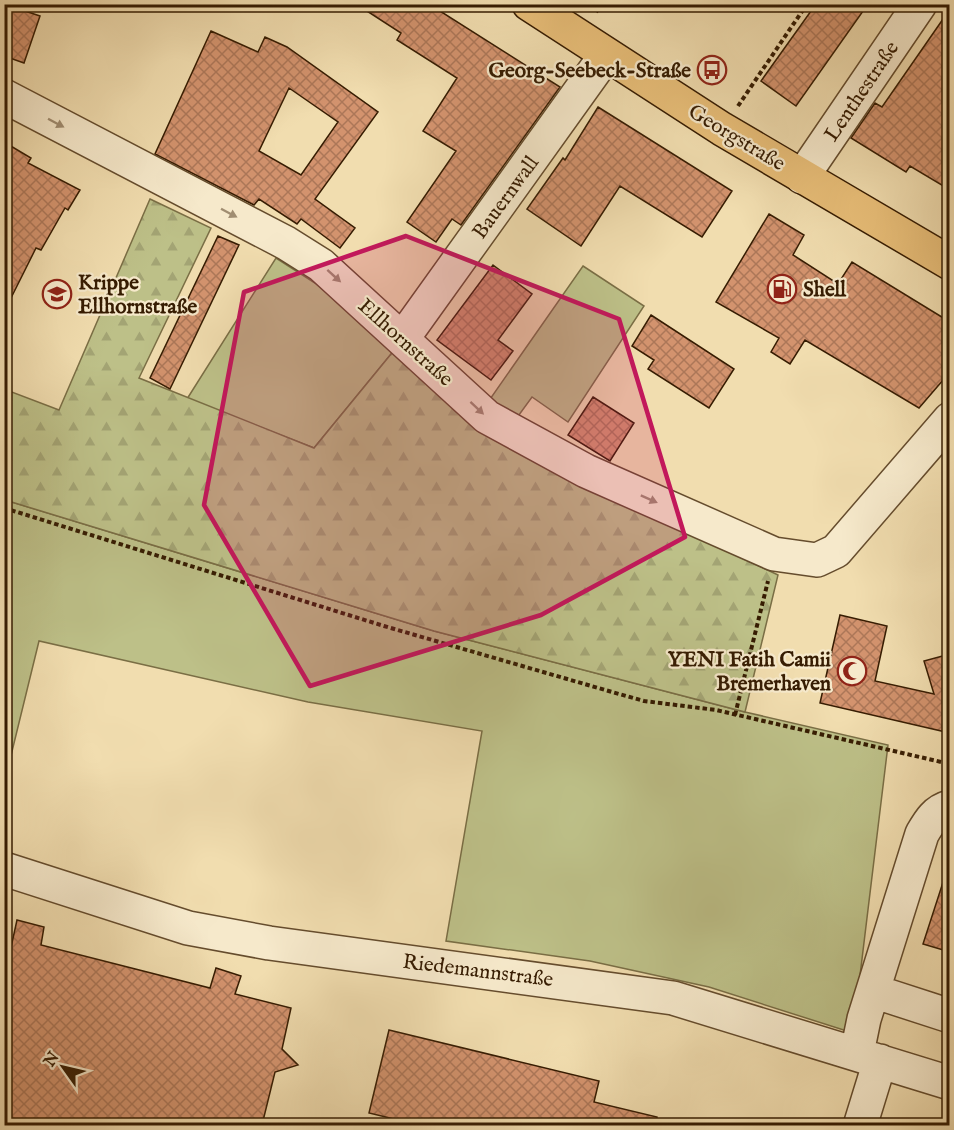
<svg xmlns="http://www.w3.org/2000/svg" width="954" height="1130" viewBox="0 0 954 1130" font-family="'IM FELL English',serif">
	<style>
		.grass { fill: #bdc088; stroke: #7a6e45; stroke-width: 1.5 }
		.forest { fill: url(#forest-firs); stroke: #7a6e45; stroke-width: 1.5 }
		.building { fill: url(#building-cross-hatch); stroke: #361c02; stroke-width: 1.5; fill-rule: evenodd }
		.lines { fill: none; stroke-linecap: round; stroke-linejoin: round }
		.minor-casing { stroke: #654c2d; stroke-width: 36 }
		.major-casing { stroke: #361c02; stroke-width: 36 }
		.path { stroke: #361c02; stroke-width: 4; stroke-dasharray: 4.5 3; stroke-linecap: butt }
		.minor { stroke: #f6e9cb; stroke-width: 33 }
		.major { stroke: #e8be78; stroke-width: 33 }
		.oneway { fill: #a08d71 }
		.marked { fill: #c2185b; fill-opacity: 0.2; stroke: #c2185b; stroke-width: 4.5; stroke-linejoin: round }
		.labels { text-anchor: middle; stroke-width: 4.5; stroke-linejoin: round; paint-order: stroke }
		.poi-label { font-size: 21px; font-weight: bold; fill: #361c02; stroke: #f6e9cb; text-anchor: end }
		.street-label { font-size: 21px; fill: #361c02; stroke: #f6e9cb }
	</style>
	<defs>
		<pattern id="forest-firs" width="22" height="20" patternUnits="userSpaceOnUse" patternTransform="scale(1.5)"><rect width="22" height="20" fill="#bdc088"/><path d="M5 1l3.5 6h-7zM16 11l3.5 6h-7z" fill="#a3a474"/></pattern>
		<pattern id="building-cross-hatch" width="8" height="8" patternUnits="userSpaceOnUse" patternTransform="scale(1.5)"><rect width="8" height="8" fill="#d3936e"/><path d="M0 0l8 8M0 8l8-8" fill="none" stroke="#ac7758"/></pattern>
	</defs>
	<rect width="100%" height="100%" fill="#f1ddaf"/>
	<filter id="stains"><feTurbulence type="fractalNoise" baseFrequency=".00333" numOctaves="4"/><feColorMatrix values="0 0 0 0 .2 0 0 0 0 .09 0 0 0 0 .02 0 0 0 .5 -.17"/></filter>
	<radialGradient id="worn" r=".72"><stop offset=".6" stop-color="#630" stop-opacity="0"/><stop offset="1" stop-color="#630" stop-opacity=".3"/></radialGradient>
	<!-- grass -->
	<path class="grass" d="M276 258 315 283 396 348 314 448 187 399Z
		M583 266 644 306 568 422 532 397 516 419 488 402Z
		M5 500 434 631 745 712 888 745 853 1033 709 987 590 961 446 941 482 731 308 702 39 641 5 780Z"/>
	<!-- forest -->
	<path class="forest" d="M150 199 211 228 139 378 314 448 396 348 742 558 778 575 745 712 434 631 5 500 4 389 59 410Z"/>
	<!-- building -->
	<path class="building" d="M4 4 40 16 24 63 4 56Z
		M356 4H429L560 87 461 225 452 219 436 242 407 222 456 151 423 131 457 78 397 40 401 33Z
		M816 4H868L796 106 761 81Z
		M950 9V190L910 166 906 172 851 138 875 103 882 107Z
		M211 31 258 52 265 37 287 47 378 112 315 199 355 228 340 248 301 219 297 224 259 199 254 205 155 154ZM289 88 338 122 301 175 259 151Z
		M598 107 732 191 702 237 620 186 581 246 527 209 563 158 565 160Z
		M4 142 31 158 28 163 80 190 68 210 65 208 41 250 36 248 4 312Z
		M769 214 804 235 793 255 838 284 852 262 950 322V372L919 408 805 340 790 364 771 352 779 338 716 302Z
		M218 236 239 245 170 389 150 378Z
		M493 265 532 294 498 340 513 351 491 380 437 340Z
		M651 315 734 369 709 408 648 369 654 360 632 346Z
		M593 397 634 423 610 461 568 435Z
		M840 615 887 626 875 681 934 694 924 661 950 654V733L820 703Z
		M945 876 950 877V952L923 944Z
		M17 920 44 927 41 945 210 988 216 968 241 976 235 994 291 1008 282 1049 298 1065 275 1072 262 1125H4V952H10Z
		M389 1030 599 1081 594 1102 657 1117 656 1125H419L369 1113Z"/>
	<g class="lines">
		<!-- minor casing -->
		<g class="minor-casing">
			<path id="minor" d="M4 96 286 243 321 265 487 417 586 471 774 554 817 560 836 551 950 419
				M802 177 920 4
				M403 338 606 55
				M4 869 188 928 269 943 673 998 950 1083
				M873 991 950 1016
				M857 1053 864 1019 922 834C929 822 935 811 950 807
				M860 1126 880 1061"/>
		</g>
		<!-- major casing -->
		<g class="major-casing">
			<path id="major" d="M529 4 722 129 950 263"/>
		</g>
		<!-- path -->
		<path class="path" d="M596 12 602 4
			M738 106 807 4
			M4 508 384 626 612 692 644 701 716 710 950 764
			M735 715 768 581"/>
		<!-- minor -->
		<use href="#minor" class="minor"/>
		<!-- major -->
		<use href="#major" class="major"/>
	</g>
	<!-- one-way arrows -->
	<defs><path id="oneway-solid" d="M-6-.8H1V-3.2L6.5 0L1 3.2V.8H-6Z" transform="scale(1.5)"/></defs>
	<g class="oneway">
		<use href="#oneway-solid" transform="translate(56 123) rotate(28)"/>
		<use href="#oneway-solid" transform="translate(229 213) rotate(28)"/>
		<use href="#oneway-solid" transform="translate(334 276) rotate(42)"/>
		<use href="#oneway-solid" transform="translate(477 408) rotate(43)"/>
		<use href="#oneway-solid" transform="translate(649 499) rotate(24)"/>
	</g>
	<!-- marked area -->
	<path class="marked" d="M406 236 619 319 685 537 541 615 310 686 204 505 244 292Z"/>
	<!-- icons -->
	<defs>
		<g id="bus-ring" transform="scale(1.5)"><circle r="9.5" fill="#f6e9cb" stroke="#8f2418" stroke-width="1.5"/><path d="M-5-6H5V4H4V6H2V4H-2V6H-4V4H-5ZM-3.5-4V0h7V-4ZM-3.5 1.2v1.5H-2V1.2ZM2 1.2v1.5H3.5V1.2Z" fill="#8f2418"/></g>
		<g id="fuel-ring" transform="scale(1.5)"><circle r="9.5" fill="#f6e9cb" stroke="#8f2418" stroke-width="1.5"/><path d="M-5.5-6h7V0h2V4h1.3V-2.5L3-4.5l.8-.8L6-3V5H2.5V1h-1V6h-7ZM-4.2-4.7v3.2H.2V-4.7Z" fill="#8f2418"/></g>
		<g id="school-ring" transform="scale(1.5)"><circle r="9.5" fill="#f6e9cb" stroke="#8f2418" stroke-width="1.5"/><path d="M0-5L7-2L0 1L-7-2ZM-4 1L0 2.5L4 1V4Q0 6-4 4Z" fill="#8f2418"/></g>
		<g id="mosque-ring" transform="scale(1.5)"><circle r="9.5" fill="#f6e9cb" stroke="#8f2418" stroke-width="1.5"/><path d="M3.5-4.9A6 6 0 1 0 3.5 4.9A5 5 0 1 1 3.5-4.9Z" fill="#8f2418"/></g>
	</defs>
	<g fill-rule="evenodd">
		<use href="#bus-ring" x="712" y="70"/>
		<use href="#fuel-ring" x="782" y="289"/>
		<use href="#school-ring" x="57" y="294"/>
		<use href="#mosque-ring" x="852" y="671"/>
	</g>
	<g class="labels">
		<!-- poi labels -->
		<g class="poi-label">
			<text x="691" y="77">Georg-Seebeck-Straße</text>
			<text x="78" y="289" text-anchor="start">Krippe<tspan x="78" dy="24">Ellhornstraße</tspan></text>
			<text x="803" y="296" text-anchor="start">Shell</text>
			<text x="831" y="666">YENI Fatih Camii<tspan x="831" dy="24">Bremerhaven</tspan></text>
		</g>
		<!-- street labels -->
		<g class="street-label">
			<text transform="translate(861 91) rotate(-56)" y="7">Lenthestraße</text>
			<text transform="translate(737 137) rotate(31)" y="7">Georgstraße</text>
			<text transform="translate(505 197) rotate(-54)" y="7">Bauernwall</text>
			<text transform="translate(406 342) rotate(42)" y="7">Ellhornstraße</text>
			<text transform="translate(478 970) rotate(7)" y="7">Riedemannstraße</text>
		</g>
	</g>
	<!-- margin -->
	<rect width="954" height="1130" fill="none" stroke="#f1ddaf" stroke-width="24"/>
	<rect x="6" y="6" width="942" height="1118" fill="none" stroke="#361c02" stroke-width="3"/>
	<rect x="12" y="12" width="930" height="1106" fill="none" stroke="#361c02" stroke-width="1.5"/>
	<!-- north arrow -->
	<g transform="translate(63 1067) rotate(304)" stroke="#f6e9cb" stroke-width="4.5" paint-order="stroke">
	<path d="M0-4.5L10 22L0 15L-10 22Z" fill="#361c02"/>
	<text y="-9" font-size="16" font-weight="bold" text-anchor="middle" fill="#361c02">N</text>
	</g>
	<rect width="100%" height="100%" filter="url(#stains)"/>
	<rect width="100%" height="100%" fill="url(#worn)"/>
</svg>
